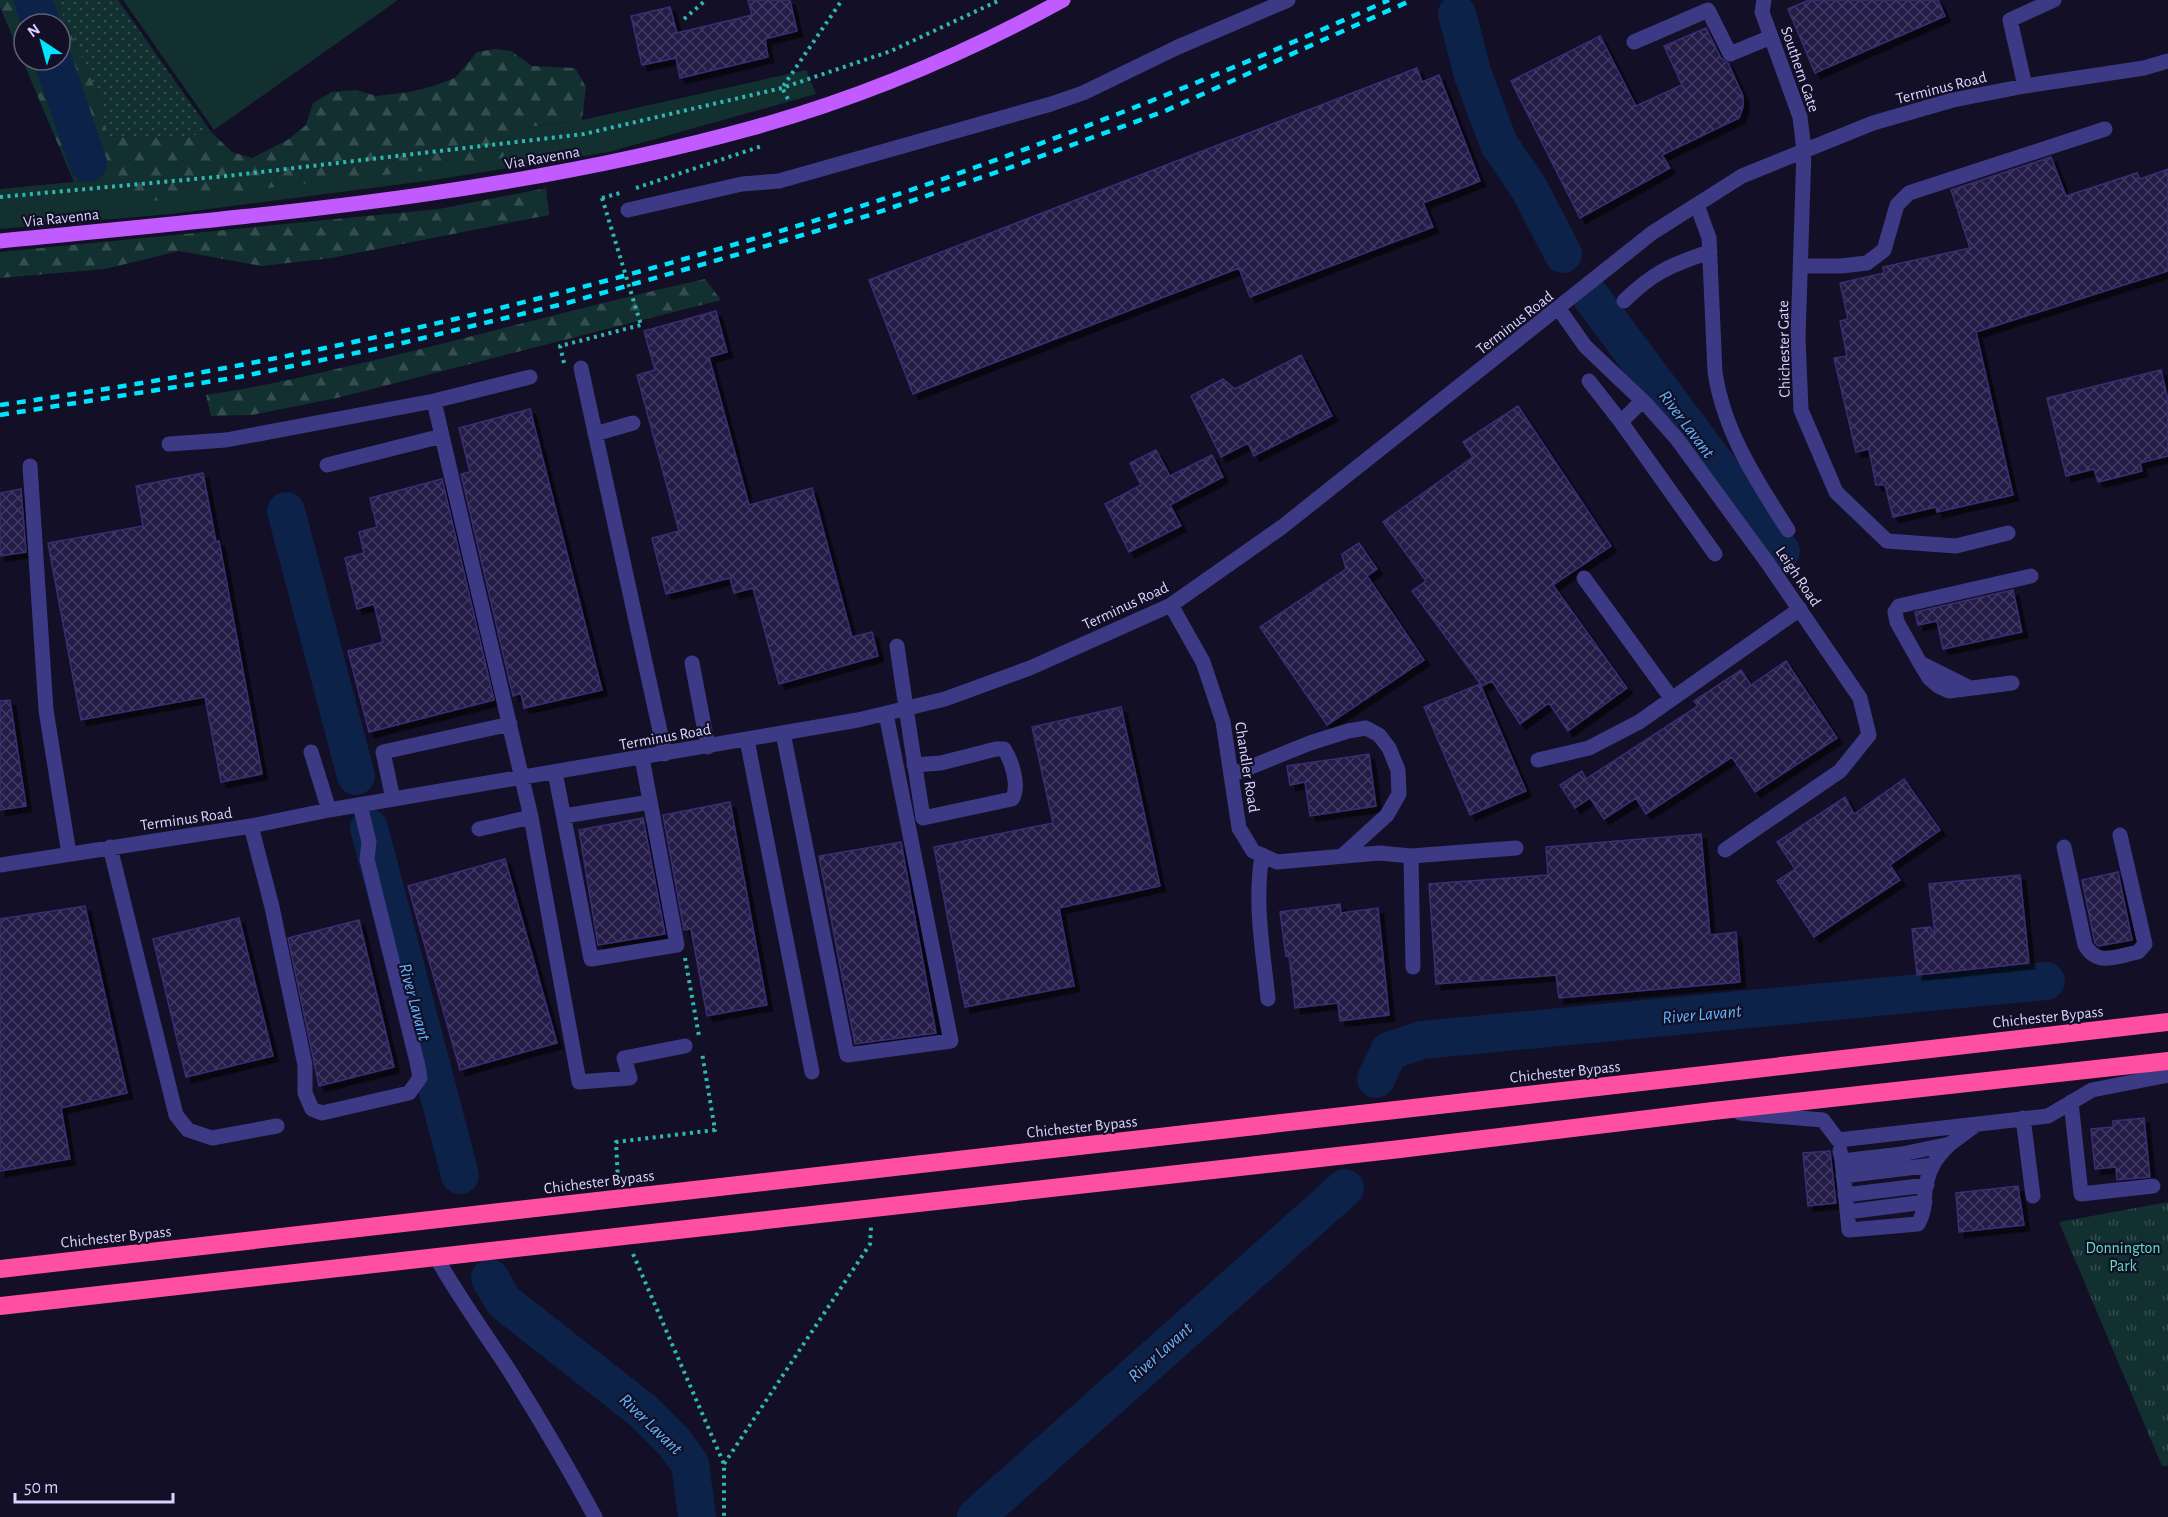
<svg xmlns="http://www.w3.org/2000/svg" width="2168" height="1517" viewBox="0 0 2168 1517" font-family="'Alegreya Sans',sans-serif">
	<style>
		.grass { fill: #12302f }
		.forest { fill: url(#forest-firs); fill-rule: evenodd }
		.park { fill: url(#park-tufts) }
		.garden { fill: url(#garden-dots) }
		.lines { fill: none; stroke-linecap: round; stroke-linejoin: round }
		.river { stroke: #0c2248; stroke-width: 38 }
		.building { fill: url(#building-cross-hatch); stroke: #3b2d73; stroke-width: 1.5; filter: url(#shadow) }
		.path { stroke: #2fb8b0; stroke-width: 4; stroke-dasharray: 3 4.5; stroke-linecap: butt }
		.minor { stroke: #3d3a85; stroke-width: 15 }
		.major { stroke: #c25bff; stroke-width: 15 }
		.highway { stroke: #ff4fa3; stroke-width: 18 }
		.rail { stroke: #00e5ff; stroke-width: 4.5; stroke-dasharray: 9 8; stroke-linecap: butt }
		.path-bridge { stroke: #2fb8b0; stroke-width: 4; stroke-dasharray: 3 4.5; stroke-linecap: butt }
		.labels { text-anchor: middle; stroke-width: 4.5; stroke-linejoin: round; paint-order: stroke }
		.street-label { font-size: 16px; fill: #d9d4ff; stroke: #130f26 }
		.park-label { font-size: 16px; fill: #5fe0c0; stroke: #130f26 }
		.water-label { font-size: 18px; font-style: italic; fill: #62b6ff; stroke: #130f26 }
	</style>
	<defs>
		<pattern id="forest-firs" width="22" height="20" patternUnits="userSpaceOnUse" patternTransform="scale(1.5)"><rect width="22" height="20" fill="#12302f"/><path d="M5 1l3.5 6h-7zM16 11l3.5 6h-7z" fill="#344d4e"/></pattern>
		<pattern id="park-tufts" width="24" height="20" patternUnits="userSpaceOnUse" patternTransform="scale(1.5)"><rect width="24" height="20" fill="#12302f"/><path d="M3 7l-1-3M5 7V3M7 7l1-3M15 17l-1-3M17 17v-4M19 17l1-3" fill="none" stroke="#344d4e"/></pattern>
		<pattern id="garden-dots" width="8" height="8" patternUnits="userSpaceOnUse" patternTransform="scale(1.5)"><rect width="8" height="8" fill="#12302f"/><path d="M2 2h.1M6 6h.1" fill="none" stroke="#344d4e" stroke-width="1.8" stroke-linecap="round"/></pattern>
		<pattern id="building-cross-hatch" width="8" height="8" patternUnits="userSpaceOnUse" patternTransform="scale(1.5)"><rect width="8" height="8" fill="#241b47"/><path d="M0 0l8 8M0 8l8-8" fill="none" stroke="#433b63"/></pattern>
		<filter id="shadow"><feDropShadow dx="5.5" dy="5.5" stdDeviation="0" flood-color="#0009"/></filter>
	</defs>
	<rect width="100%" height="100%" fill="#130f26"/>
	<!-- grass -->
	<path class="grass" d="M123 0H398L214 130Z
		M806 70 816 94 609 152 434 180 171 214 0 229V189L229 167 582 120Z"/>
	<!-- forest -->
	<path class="forest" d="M0 0H56L100 99 108 136 180 138 211 132 232 152 252 158 289 139 306 125 313 103 332 92 356 90 376 96 410 92 433 86 455 78 477 52 495 49 511 51 532 66 575 68 586 87 582 120 528 127 502 158 430 170 134 203 115 178 74 182 0 7ZM24 24H60V60H24Z
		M546 188 549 215 331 258 262 266 179 251 105 269 0 278V252L439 209Z
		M705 279 721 300 337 398 251 415 211 416 206 395C250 389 293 379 336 369 459 342 581 306 705 279Z"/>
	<!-- park -->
	<path class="park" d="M2168 1202V1466H2162L2059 1222Z"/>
	<!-- garden -->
	<path class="garden" d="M56 0H118L211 132 180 138 108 136 100 99Z"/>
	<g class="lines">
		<!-- river -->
		<path class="river" d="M33 0 41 24
			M1457 14 1473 75 1499 144 1530 190 1563 254
			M53 60 88 163
			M1592 298 1781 551
			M286 511 356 776
			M369 828 460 1175
			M1376 1079 1389 1051 1422 1040 2046 981
			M490 1278 504 1302 643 1411 674 1442 690 1464 697 1517
			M976 1517 1345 1188"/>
	</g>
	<!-- building -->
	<path class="building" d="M748 0H790L797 31 765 39 768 57 680 78 676 58 642 65 631 16 670 7 677 33 752 15Z
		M1809 0H1938L1945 16 1815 73 1788 9Z
		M1706 28 1721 58 1728 63 1743 96V107L1739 118 1662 155 1670 168 1580 218 1511 81 1600 36 1636 106 1682 85 1664 46Z
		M1417 68 1422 82 1439 75 1480 181 1423 203 1433 227 1250 297 1239 268 913 394 869 280Z
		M2051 157 2066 196 2137 173 2140 179 2168 169V271L1976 332 2013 495 1937 512 1936 507 1893 517 1885 485H1876L1869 449 1856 452 1834 358 1847 356 1840 321 1848 319 1840 283 1884 273 1883 267 1970 248 1951 190Z
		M716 311 727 352 709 357 749 505 812 488 852 637 872 632 878 656 779 684 753 588 734 593 730 578 666 594 652 538 679 531 637 375 655 370 644 331Z
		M1301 355 1332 416 1254 456 1248 443 1221 457 1191 396 1223 379 1235 389Z
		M2161 370 2168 400V456L2140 463 2142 471 2098 482 2094 469 2066 476 2047 398Z
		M1518 406 1611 546 1553 585 1627 688 1568 731 1549 703 1520 724 1492 681 1482 686 1412 591 1426 581 1383 522 1473 457 1463 442Z
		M530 409 602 690 524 708 521 693 513 696 461 474 470 472 459 428Z
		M1156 450 1170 476 1212 455 1223 477 1170 505 1181 526 1129 552 1105 504 1141 485 1130 463Z
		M203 473 216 542 219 541 262 774 221 782 205 697 81 720 48 543 143 526 136 486Z
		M442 479 494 700 369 732 348 651 383 642 374 604 357 609 345 558 364 553 359 532 377 527 370 498Z
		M21 489 26 552 0 556V493Z
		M1359 543 1377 569 1367 576 1424 660 1327 725 1260 627 1346 569 1342 554Z
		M2013 590 2022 632 1943 649 1937 621 1918 625 1915 612Z
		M1786 661 1837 738 1755 792 1732 757 1646 814 1636 798 1604 819 1590 798 1575 808 1560 785 1582 771 1586 779 1698 706 1694 701 1741 670 1751 685Z
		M1480 684 1526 791 1470 815 1424 707Z
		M10 700 26 806 0 810V701Z
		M1121 707 1160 886 1059 908 1074 986 965 1007 934 847 1053 823 1032 727Z
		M1369 754 1376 806 1310 816 1305 782 1290 785 1287 766Z
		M1904 779 1940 830 1890 865 1900 880 1814 937 1777 881 1795 869 1777 842 1845 797 1854 814Z
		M730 802 767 1005 707 1016 691 929 684 930 663 815Z
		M643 818 665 934 598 945 579 830Z
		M1701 834 1710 935 1736 932 1740 982 1559 998 1556 975 1436 984 1429 884 1548 875 1546 847Z
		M901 842 936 1033 855 1044 819 856Z
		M505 859 557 1043 460 1070 408 886Z
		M2118 872 2132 940 2099 946 2095 943 2082 880Z
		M2020 875 2029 963 1917 975 1912 929 1930 927 1935 935 1929 884Z
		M1340 904 1341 913 1378 908 1389 1015 1340 1021 1338 1003 1295 1008 1289 955 1286 956 1280 912Z
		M85 906 127 1093 61 1108 70 1159 0 1171V919Z
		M239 918 273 1056 186 1077 153 939Z
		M359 920 394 1067 319 1086 288 938Z
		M2144 1118 2150 1177 2117 1180 2116 1167 2095 1169 2091 1129 2113 1127V1121Z
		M1830 1151 1836 1203 1808 1206 1803 1153Z
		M2018 1186 2024 1225 1959 1232 1956 1193Z"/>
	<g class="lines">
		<!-- path -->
		<path class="path" d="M684 19 706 0
			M788 99 782 88 842 0
			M636 188 762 146
			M0 197 227 176 584 134 782 88 891 51 1000 0
			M602 198 620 193
			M564 363 560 346 641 325
			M685 958 699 1036
			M618 1180 616 1142 715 1130 702 1053
			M633 1254 724 1464V1517
			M724 1464 870 1244 871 1227"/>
		<!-- minor -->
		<path class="minor" d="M1764 0 1762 12 1800 117 1804 150 1798 338 1801 410 1836 492 1887 541 1956 546 2008 533
			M1634 42 1708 10 1730 54 1771 37
			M2025 86 2010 20 2054 0
			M1697 205 1709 238 1715 372C1724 432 1756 480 1788 530
			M628 210 742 184 779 181 1051 104 1083 93 1178 47 1288 0
			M1802 266H1841L1867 263 1884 250 1897 205 1909 193 2105 129
			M1624 301C1652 273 1672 264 1710 252
			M1559 309 1585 346 1647 405 1677 439 1767 562 1860 698 1869 735 1840 771 1725 850
			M581 368 665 754
			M1589 381 1621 422 1642 401
			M434 401 530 377
			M1621 422 1715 554
			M595 434 633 423
			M169 444 226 440 434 401 442 436
			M327 465 442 436 531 817
			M30 466 46 710 69 854
			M1584 578 1672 699
			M1171 605 1203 662 1223 722 1239 828 1253 851 1277 862 1379 853 1411 856 1413 967
			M897 646C905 703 914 760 923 818L1012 799C1020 787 1012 761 1004 749H996L941 763 914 765
			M692 663 708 747
			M1920 663 1970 688
			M2012 683 1949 691 1938 686 1929 678 1920 663 1897 622 1895 612 1899 606 2031 576
			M783 733 847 1055 951 1041 886 714
			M747 740 812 1072
			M311 752 329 810
			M1538 760 1589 748 1639 722 1800 609
			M555 772 591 959 677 945 642 758
			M1231 775 1310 743 1348 731 1366 728 1379 735 1389 748 1398 770 1399 794 1387 815 1342 856
			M393 799 383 752 510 724
			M564 816 650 802
			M251 826 272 907 305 1065V1093L312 1109 322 1113 409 1093 420 1078 417 1062 367 859 369 842 360 805
			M479 829 531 817 579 1082 630 1078 624 1058 685 1046
			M110 847 176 1115 188 1130 212 1138 277 1126
			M2064 847 2085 945C2097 967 2117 956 2138 952L2145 944 2120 835
			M1262 855C1254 903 1263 951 1268 999
			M1411 856 1516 848
			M0 865 251 826 329 810 858 720 945 699 1030 668 1171 605 1282 527 1652 233 1742 176 1873 123 1953 100 2025 86 2144 68 2168 61
			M2071 1102 2081 1194 2153 1186
			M1740 1113 1823 1120 1838 1140 2048 1116 2092 1090 2168 1075
			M2023 1118 2033 1196
			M1840 1151 1842 1161 1902 1154 1950 1144 1977 1124
			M1842 1161 1849 1230 1918 1224C1925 1212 1924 1203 1925 1191 1928 1170 1935 1158 1950 1144
			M1843 1176 1933 1165
			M1845 1195 1927 1185
			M1847 1212 1925 1202
			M436 1257C458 1296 484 1332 509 1370 539 1418 568 1467 595 1517"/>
		<!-- major -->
		<path class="major" d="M0 241C252 216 507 196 752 128 860 98 965 54 1063 0"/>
		<!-- highway -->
		<path class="highway" d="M0 1269 2168 1022
			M0 1306 1400 1149 1713 1111 2168 1061"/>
		<!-- rail -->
		<path class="rail" d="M0 405C243 371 483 318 719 249 805 224 892 198 976 167 1116 117 1253 61 1389 0
			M0 415 239 377 390 346 567 303 739 254 870 215 1006 169 1165 111 1412 0"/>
		<!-- path-bridge -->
		<path class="path-bridge" d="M602 198 641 325"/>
	</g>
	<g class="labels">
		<!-- street labels -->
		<g class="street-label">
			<text transform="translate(1801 69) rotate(71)" y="6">Southern Gate</text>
			<text transform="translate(1941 87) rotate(-14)" y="6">Terminus Road</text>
			<text transform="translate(542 157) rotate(-10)" y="6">Via Ravenna</text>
			<text transform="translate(61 217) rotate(-6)" y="6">Via Ravenna</text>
			<text transform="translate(1514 322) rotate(-38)" y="6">Terminus Road</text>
			<text transform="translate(1783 349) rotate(-91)" y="6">Chichester Gate</text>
			<text transform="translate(1799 576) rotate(56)" y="6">Leigh Road</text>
			<text transform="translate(1125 605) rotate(-25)" y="6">Terminus Road</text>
			<text transform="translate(665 736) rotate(-10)" y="6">Terminus Road</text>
			<text transform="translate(1248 767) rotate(81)" y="6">Chandler Road</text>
			<text transform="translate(186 818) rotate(-8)" y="6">Terminus Road</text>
			<text transform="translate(2048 1016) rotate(-6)" y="6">Chichester Bypass</text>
			<text transform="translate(1565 1071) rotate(-6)" y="6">Chichester Bypass</text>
			<text transform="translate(1082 1126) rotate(-6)" y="6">Chichester Bypass</text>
			<text transform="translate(599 1181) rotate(-7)" y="6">Chichester Bypass</text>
			<text transform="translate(116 1236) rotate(-6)" y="6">Chichester Bypass</text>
		</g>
		<!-- park labels -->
		<g class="park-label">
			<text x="2123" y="1253">Donnington<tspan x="2123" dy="18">Park</tspan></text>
		</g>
		<!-- water labels -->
		<g class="water-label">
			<text transform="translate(1687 424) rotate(53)" y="6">River Lavant</text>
			<text transform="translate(415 1002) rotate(75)" y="6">River Lavant</text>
			<text transform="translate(1702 1014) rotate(-5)" y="6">River Lavant</text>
			<text transform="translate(1160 1352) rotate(-42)" y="6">River Lavant</text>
			<text transform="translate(651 1424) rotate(44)" y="6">River Lavant</text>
		</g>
	</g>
	<!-- north arrow -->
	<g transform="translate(42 42) rotate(324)"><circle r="28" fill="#130f26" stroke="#625e7d" stroke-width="1.5"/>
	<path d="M0-4.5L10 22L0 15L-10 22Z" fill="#00e5ff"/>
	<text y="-9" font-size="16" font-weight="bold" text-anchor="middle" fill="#d9d4ff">N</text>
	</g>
	<!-- scale -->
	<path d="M15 1493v9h158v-9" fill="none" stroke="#d9d4ff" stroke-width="3"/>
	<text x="24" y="1493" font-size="18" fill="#d9d4ff" stroke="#130f26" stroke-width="4.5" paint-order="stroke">50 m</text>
</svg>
